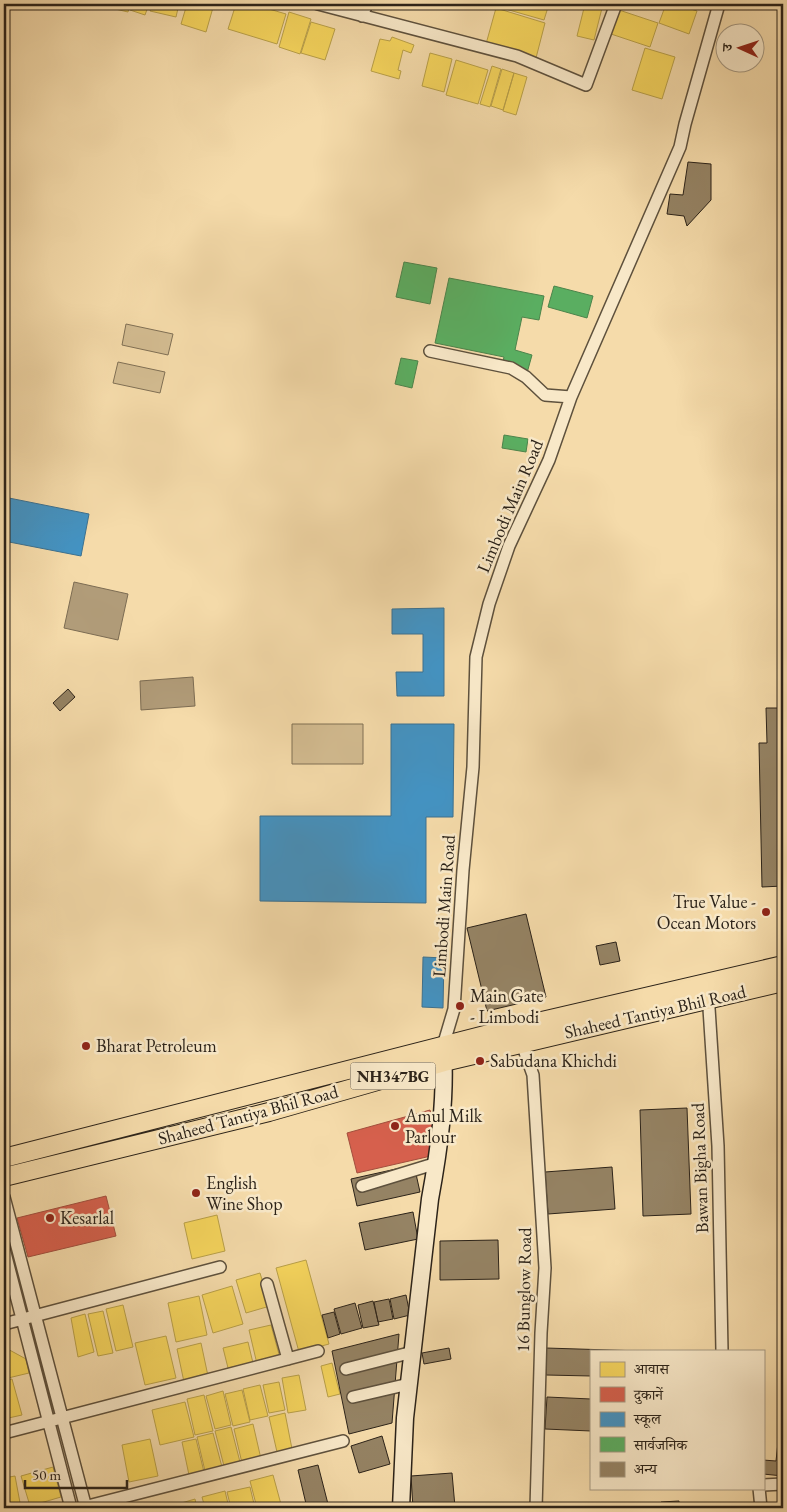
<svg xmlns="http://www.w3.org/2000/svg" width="787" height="1512" viewBox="0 0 787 1512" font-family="'EB Garamond','Noto Serif Devanagari',serif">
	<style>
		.garden { fill: #d3bc91; stroke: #807055 }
		.water { fill: #b19c79; stroke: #7c6c53 }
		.homes { fill: #f6d55c; stroke: #b9a048 }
		.shops { fill: #d6604d; stroke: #a34e3d }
		.schools { fill: #4393c3; stroke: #3c7190 }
		.public { fill: #5aae61; stroke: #4c844b }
		.building { fill: #958364; stroke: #2c2319 }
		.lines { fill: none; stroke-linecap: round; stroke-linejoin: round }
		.street-casing { stroke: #5e513d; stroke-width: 14 }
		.secondary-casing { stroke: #2c2319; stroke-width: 19 }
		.primary-casing { stroke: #2c2319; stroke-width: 20 }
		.street { stroke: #f8e8c8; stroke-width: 11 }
		.secondary { stroke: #f8e8c8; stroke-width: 16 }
		.primary { stroke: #f5dbaa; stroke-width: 18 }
		.poi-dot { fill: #8f2418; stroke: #f8e8c8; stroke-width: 2 }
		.labels { text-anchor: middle; stroke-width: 5; stroke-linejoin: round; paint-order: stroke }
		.shield { fill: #f8e8c8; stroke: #695e4e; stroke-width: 1 }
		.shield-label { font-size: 16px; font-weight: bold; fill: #2c2319 }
		.street-label { font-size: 18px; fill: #2c2319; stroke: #f8e8c8 }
		.poi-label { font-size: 18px; fill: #2c2319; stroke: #f8e8c8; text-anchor: start }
	</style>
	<rect width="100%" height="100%" fill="#f5dbaa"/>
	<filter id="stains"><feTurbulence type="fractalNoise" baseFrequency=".004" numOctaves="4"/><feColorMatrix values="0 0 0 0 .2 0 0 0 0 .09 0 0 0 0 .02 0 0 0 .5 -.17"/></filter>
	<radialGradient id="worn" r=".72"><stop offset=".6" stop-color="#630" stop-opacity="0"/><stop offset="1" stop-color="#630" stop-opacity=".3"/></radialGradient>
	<!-- garden -->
	<path class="garden" d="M126 324 173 334 168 355 122 345Z
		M118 362 165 372 160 393 113 383Z
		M292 724H363V764H292Z"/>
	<!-- water -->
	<path class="water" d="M74 582 128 594 118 640 64 628Z
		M193 677 195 706 141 710 140 681Z"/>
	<!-- homes -->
	<path class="homes" d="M112 4H130L128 12 111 8Z
		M132 4H149L145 15 130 10Z
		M152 4H179L176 17 150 11Z
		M187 4H214L206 32 181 24Z
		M236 4H252L286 14 277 44 228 29Z
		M488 4H549L544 20Z
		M585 4 602 8 594 40 577 36Z
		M666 4H676L697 11 689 34 659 23Z
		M496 8 545 23 536 58 486 44Z
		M619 10 658 23 650 47 611 34Z
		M289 12 311 19 300 54 279 47Z
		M311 22 335 29 325 60 301 53Z
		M392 37 414 45 411 53 403 50 398 70 401 71 399 79 371 71 380 39 390 41Z
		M645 48 675 57 662 99 632 90Z
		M430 53 452 59 444 92 422 86Z
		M456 60 488 70 478 104 446 95Z
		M492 66 501 69 490 107 480 104Z
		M502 69 514 73 503 110 491 106Z
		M514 73 527 77 516 115 503 111Z
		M217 1215 225 1251 192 1259 184 1223Z
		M306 1260 329 1344 299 1352 276 1268Z
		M260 1273 270 1306 246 1313 236 1280Z
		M232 1286 243 1324 213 1333 202 1295Z
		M199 1296 207 1335 176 1342 168 1303Z
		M123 1305 133 1347 116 1351 106 1309Z
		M103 1311 113 1353 98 1356 88 1314Z
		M85 1314 94 1352 78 1357 71 1318Z
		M271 1325 280 1358 257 1364 249 1330Z
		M166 1336 176 1378 145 1385 135 1343Z
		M248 1342 253 1363 228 1368 223 1348Z
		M201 1343 208 1376 184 1382 177 1349Z
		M4 1347 26 1359 29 1373 4 1379Z
		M332 1363 340 1394 328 1397 321 1366Z
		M299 1375 306 1410 288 1413 282 1378Z
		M12 1379 22 1415 4 1419V1381Z
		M279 1382 285 1410 269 1413 263 1385Z
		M260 1385 268 1416 250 1420 243 1389Z
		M242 1390 250 1422 233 1426 225 1394Z
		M223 1391 231 1425 215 1429 206 1396Z
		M204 1395 213 1431 195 1435 187 1399Z
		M185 1402 194 1437 160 1445 152 1410Z
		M285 1413 292 1449 277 1452 269 1417Z
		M253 1424 261 1459 242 1463 234 1429Z
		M231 1427 240 1462 224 1466 215 1431Z
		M213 1433 222 1467 205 1471 197 1437Z
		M150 1439 158 1476 129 1482 122 1445Z
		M196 1439 204 1472 189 1475 182 1442Z
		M53 1467 61 1497 30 1506 21 1476Z
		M273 1475 282 1508H257L250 1481Z
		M15 1476 21 1508H4V1478Z
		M250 1487 255 1508H231L227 1492Z
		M225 1491 229 1508H205L202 1497Z
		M195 1499 197 1508H179L178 1504Z"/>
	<!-- shops -->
	<path class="shops" d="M430 1110 435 1130 431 1156 357 1173 347 1133Z
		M106 1196 116 1236 28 1257 17 1218Z"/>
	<!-- schools -->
	<path class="schools" d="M4 497 89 514 81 556 4 541Z
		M444 608V696H397L396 672H423V634H392V609Z
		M391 724H454L453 817H426V903L260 901V816H391Z
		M423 957 444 958 443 1008 422 1007Z"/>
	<!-- public -->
	<path class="public" d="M404 262 437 268 430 304 396 297Z
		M449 278 544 296 539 320 522 317 515 350 532 355 527 373 502 365 504 357 435 343Z
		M554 286 593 296 587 318 548 307Z
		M401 358 418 361 412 388 395 384Z
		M504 435 528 439 526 452 502 448Z"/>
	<!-- building -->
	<path class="building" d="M688 162 711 164V200L687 226 684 216 667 214 670 194 683 195Z
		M68 689 75 697 60 711 53 703Z
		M766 708H783V886L762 887 759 743H767Z
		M526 914 546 997 487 1011 467 928Z
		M616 942 620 961 600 965 596 946Z
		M687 1108 691 1214 643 1216 640 1110Z
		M414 1165 420 1192 357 1206 351 1179Z
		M612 1167 615 1209 548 1214 545 1172Z
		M413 1212 418 1239 365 1250 359 1223Z
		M498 1240 499 1279 440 1280V1241Z
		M406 1295 410 1315 394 1319 390 1299Z
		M389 1299 393 1319 378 1322 374 1302Z
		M373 1301 379 1325 363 1328 358 1305Z
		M355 1303 362 1328 341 1334 334 1309Z
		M334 1312 340 1334 328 1338 322 1315Z
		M399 1334 392 1423 349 1434 332 1351Z
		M449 1348 451 1359 424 1364 422 1353Z
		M546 1348 642 1351H591V1376L546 1375Z
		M547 1397 591 1399V1431L545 1429Z
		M779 1433H783V1476L763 1474V1460L776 1461Z
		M382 1436 390 1464 359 1473 351 1446Z
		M318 1465 329 1508H307L298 1470Z
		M452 1473 455 1507 413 1508 411 1476Z
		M679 1501V1508H662L661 1502Z
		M382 1504V1508H351L350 1507Z"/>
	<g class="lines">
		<!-- street casing -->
		<g class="street-casing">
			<path id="street" d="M318 4 517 56 586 85 616 4
				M362 16 367 4
				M430 351 511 368 526 377 545 395 571 397
				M708 993 718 1146 722 1351
				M522 1044 533 1075 545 1268 541 1333 536 1508
				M443 1046 454 1009 463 870 473 767 476 657 489 604 509 546 549 460 571 397 680 147 685 124 719 4
				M362 1186 437 1163
				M4 1197 86 1508
				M4 1249 71 1508
				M267 1284 288 1359
				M4 1324 220 1267
				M346 1369 413 1352
				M353 1397 409 1384
				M4 1433 318 1351
				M763 1485 783 1484
				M759 1488 761 1508
				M80 1508 343 1441"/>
		</g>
		<!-- secondary casing -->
		<g class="secondary-casing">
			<path id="secondary" d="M401 1508 405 1418 430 1199C439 1150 446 1100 443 1050"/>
		</g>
		<!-- primary casing -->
		<g class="primary-casing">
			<path id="primary" d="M4 1158 516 1027 783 965
				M4 1177 269 1112 444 1062 783 982"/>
		</g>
		<!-- street -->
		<use href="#street" class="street"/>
		<!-- secondary -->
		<use href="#secondary" class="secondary"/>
		<!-- primary -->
		<use href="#primary" class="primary"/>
	</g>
	<!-- markers -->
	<g class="poi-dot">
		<circle cx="766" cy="912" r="5"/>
		<circle cx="460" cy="1006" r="5"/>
		<circle cx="86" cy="1046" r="5"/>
		<circle cx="480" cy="1061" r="5"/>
		<circle cx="395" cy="1126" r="5"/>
		<circle cx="196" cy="1193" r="5"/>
		<circle cx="50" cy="1218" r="5"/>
	</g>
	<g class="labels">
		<!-- shield labels -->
		<rect class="shield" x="350.5" y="1062.5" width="85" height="27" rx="4"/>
		<g class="shield-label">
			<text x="393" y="1082">NH347BG</text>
		</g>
		<!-- street labels -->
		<g class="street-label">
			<text transform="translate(510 506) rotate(-67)" y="6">Limbodi Main Road</text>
			<text transform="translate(444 906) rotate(-86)" y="6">Limbodi Main Road</text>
			<text transform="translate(655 1012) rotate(-13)" y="6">Shaheed Tantiya Bhil Road</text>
			<text transform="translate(248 1115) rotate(-15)" y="6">Shaheed Tantiya Bhil Road</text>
			<text transform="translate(700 1168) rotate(-92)" y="6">Bawan Bigha Road</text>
			<text transform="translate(524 1290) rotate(-89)" y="6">16 Bunglow Road</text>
		</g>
		<!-- poi labels -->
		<g class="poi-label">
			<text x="756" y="908" text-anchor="end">True Value -<tspan x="756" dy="21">Ocean Motors</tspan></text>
			<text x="470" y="1002">Main Gate<tspan x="470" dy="21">- Limbodi</tspan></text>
			<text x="96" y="1052">Bharat Petroleum</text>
			<text x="490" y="1067">Sabudana Khichdi</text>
			<text x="405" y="1122">Amul Milk<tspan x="405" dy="21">Parlour</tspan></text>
			<text x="206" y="1189">English<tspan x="206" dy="21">Wine Shop</tspan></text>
			<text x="60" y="1224">Kesarlal</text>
		</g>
	</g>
	<!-- margin -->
	<rect width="787" height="1512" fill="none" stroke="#f5dbaa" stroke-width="20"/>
	<rect x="5" y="5" width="777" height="1502" fill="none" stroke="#2c2319" stroke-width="2.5"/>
	<rect x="10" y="10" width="767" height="1492" fill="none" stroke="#2c2319"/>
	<!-- legend -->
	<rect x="590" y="1350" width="175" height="140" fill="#f8e8c8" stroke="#a69982"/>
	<rect x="600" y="1362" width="25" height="15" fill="#f6d55c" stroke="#a69982"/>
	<text x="634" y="1374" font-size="15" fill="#2c2319">आवास</text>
	<rect x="600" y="1387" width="25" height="15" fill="#d6604d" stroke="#a69982"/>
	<text x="634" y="1400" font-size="15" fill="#2c2319">दुकानें</text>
	<rect x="600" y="1412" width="25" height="15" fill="#4393c3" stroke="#a69982"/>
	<text x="634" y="1424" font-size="15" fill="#2c2319">स्कूल</text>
	<rect x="600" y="1437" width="25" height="15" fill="#5aae61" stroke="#a69982"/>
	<text x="634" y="1450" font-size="15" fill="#2c2319">सार्वजनिक</text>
	<rect x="600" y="1462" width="25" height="15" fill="#958364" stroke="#a69982"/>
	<text x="634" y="1474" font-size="15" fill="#2c2319">अन्य</text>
	<!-- north arrow -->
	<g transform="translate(740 48) rotate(273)"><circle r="24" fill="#f8e8c8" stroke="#a69982"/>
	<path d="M0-4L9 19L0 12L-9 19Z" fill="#8f2418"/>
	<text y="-8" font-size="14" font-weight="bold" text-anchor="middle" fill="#2c2319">उ</text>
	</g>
	<!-- scale -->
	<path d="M25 1480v8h102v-8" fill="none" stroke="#2c2319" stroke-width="2.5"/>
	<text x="32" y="1480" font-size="15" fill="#2c2319" stroke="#f8e8c8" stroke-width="4" paint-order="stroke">50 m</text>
	<rect width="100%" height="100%" filter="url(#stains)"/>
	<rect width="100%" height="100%" fill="url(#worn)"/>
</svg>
